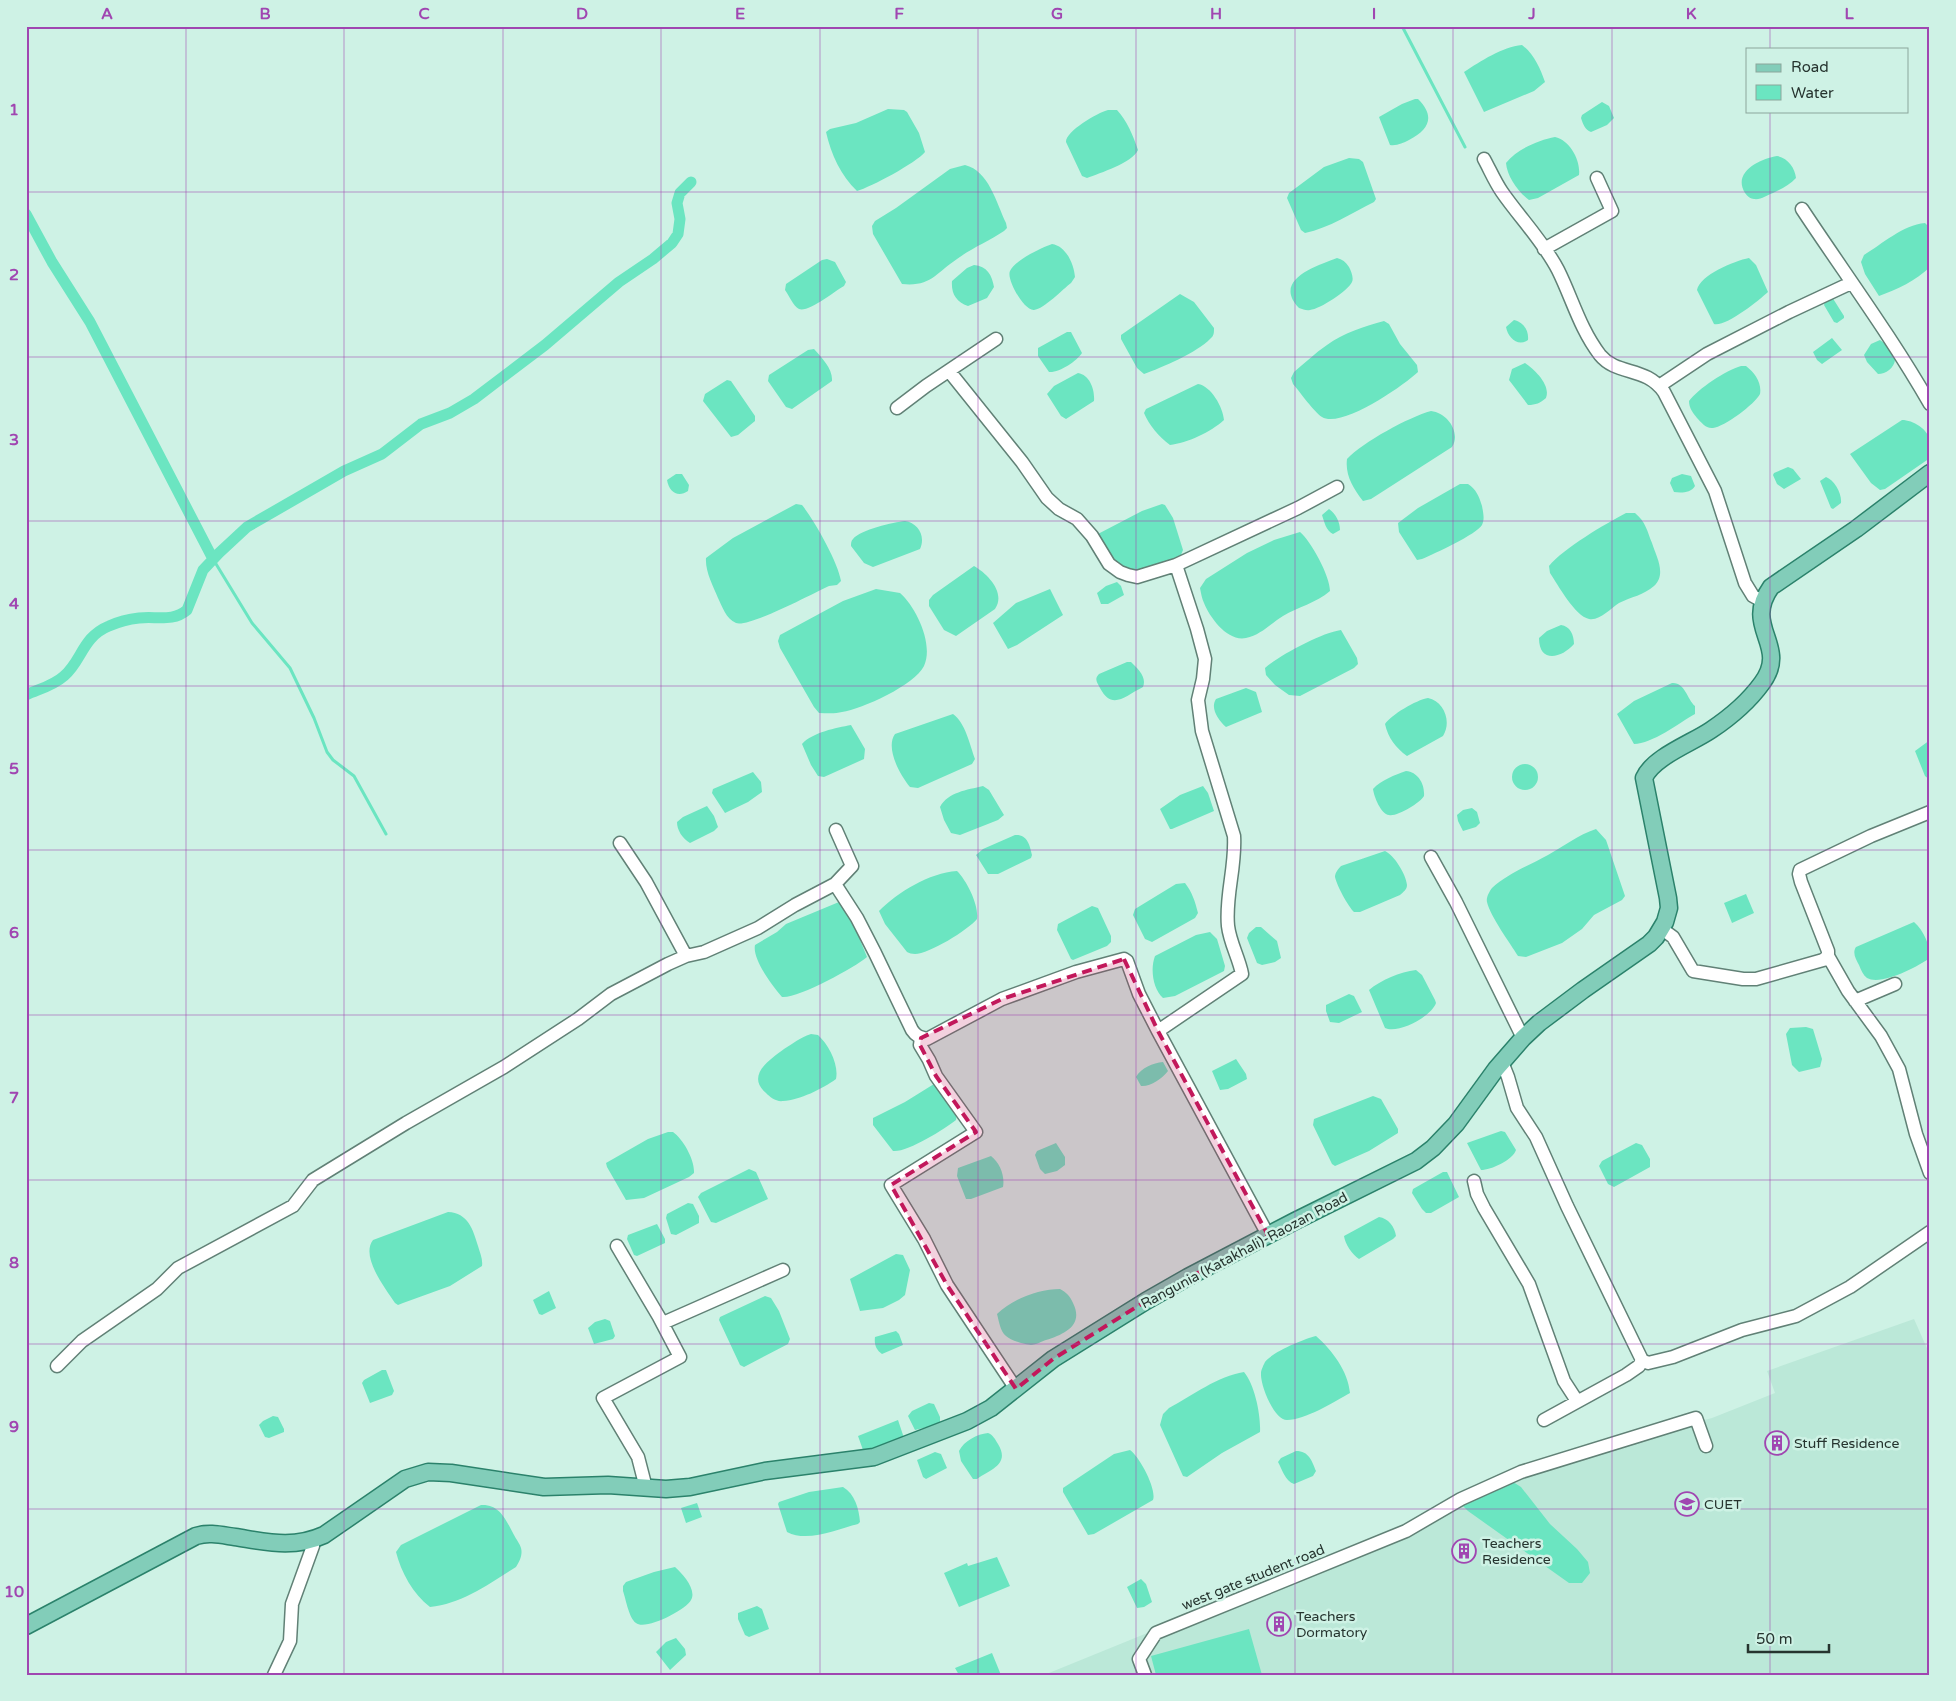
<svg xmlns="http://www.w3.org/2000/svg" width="1956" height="1701" viewBox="0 0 1956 1701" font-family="'Varela Round',sans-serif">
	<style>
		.built { fill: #bbe8d8 }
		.water { fill: #6be5c1 }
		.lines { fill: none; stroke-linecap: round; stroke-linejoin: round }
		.stream { stroke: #6be5c1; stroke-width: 3 }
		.canal { stroke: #6be5c1; stroke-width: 11 }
		.minor-casing { stroke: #618176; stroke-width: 15 }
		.major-casing { stroke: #2b826b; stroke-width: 19 }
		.minor { stroke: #fff; stroke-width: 12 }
		.major { stroke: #82cdb9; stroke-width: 16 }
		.marked { fill: #c2185b; fill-opacity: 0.2; stroke: #c2185b; stroke-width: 4; stroke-dasharray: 10 6; stroke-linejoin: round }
		.grid { fill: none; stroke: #a046b1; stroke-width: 1; stroke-opacity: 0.55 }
		.labels { text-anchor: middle; stroke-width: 5; stroke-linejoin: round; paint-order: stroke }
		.street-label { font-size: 14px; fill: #26342f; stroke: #cef2e5 }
		.poi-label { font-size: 14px; fill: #26342f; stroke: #cef2e5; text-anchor: start }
		.neatline { fill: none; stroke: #a046b1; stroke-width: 2 }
		.grid-label { font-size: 16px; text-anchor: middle; font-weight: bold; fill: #a046b1 }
	</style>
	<rect width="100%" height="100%" fill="#cef2e5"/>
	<!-- built -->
	<path class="built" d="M1914 1319 1930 1355V1675H1044L1391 1534 1498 1474 1712 1418 1775 1393 1767 1371Z"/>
	<!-- water -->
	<path class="water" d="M1522 45C1534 54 1540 68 1545 82L1534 91 1484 112 1464 72C1481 61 1502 47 1522 45Z
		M1415 99H1418C1435 116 1430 129 1409 140 1403 143 1397 146 1390 145L1379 117 1402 104Z
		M1602 102 1609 106 1614 118 1607 125 1591 132C1585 130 1583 124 1581 118L1582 115Z
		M888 109 904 110 907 112 919 133 925 152C916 163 871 187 857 191 841 176 831 154 826 132L830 129 856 123Z
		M1108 110H1117C1127 121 1133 135 1138 150 1132 163 1100 173 1087 178L1082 176 1066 142C1066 131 1097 113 1108 110Z
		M1555 137C1570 140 1581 161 1579 175L1538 198 1529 200C1518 192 1507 176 1506 163 1517 149 1539 140 1555 137Z
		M1777 156C1788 158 1795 168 1796 178 1790 185 1781 189 1773 193 1767 195 1761 200 1754 199 1751 199 1747 196 1745 193 1732 172 1760 159 1777 156Z
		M1349 158 1359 159 1363 162 1376 199 1374 202C1352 213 1329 228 1305 233L1301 230 1287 198 1289 193 1324 167Z
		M965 165C989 171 996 202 1006 223L1007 228 1004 231C989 241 972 248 957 259 936 273 931 287 902 284L873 234 872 226 875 221 896 208 950 169Z
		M1925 223 1930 228V267C1915 281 1898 289 1879 296L1865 274 1861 262 1864 255C1882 244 1903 225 1925 223Z
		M1052 244C1066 246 1074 264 1075 277L1071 283C1063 289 1044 309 1034 310 1024 311 1006 279 1010 271 1015 260 1041 248 1052 244Z
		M1337 258C1342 259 1346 262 1349 267 1351 271 1354 278 1352 282 1348 291 1320 309 1310 310 1306 311 1303 309 1299 308 1272 280 1316 266 1337 258Z
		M1749 258 1756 265 1768 292C1758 301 1726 327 1714 324L1697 290C1700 275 1734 261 1749 258Z
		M827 259 835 262 846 282 844 286C835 291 808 313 799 309 793 306 789 295 785 290L786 284 822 260Z
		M974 265C987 266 992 275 994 287L987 298 968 306C956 302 951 293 952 281L967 268Z
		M1180 294 1194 302 1214 328C1214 333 1214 336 1210 339 1198 352 1161 368 1144 374L1137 368 1121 339V335Z
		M1832 297 1844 316V318L1837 323 1834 322 1824 305 1825 302Z
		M1514 320C1523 322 1529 330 1528 340 1518 347 1508 338 1506 327Z
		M1384 321 1389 324 1400 344 1417 365 1418 372C1403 386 1341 429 1322 417 1314 412 1300 392 1293 384L1291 378 1294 372C1305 363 1315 353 1327 345 1343 333 1365 326 1384 321Z
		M1067 332H1071L1082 353C1077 361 1059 373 1049 372L1038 356V348Z
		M1832 338 1842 350 1822 364 1817 360 1813 352Z
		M1880 340 1887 345 1895 360C1894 368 1886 374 1878 374L1867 362 1864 355 1871 344Z
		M814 349C822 358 833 369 832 381L792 409 786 407 768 381 769 375 808 350Z
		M1525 363C1535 370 1551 385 1546 398 1540 403 1536 405 1528 405L1509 380 1512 369Z
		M1741 366H1746C1755 373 1762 383 1760 394 1755 404 1724 427 1713 428 1706 429 1701 422 1697 418 1693 413 1689 408 1689 401 1698 389 1726 370 1741 366Z
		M1078 373C1090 375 1095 390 1094 401L1066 419 1061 416 1047 394 1054 386Z
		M727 380 731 381 755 416V421L738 435 731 437 703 401 705 394Z
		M1198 384C1211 386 1223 407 1224 420 1211 432 1187 443 1170 445 1159 437 1149 425 1144 413L1146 409Z
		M1431 411C1448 413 1461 433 1452 447L1371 499 1363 501C1353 488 1345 475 1347 459 1363 442 1409 417 1431 411Z
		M1902 420C1913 420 1928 429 1930 441 1931 447 1930 453 1930 458L1885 489 1880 490 1871 483 1850 454Z
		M1788 467 1793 469 1801 479 1784 489 1777 484 1773 475 1774 473Z
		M676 474H682L689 485 688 491C678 498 669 492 667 480Z
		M1682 474 1691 476 1695 486C1691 493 1681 493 1674 492L1670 483 1672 478Z
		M1826 477C1834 480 1842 493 1841 503L1833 509 1831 508 1820 481Z
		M1460 484H1468C1476 489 1479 496 1482 506 1483 512 1485 519 1482 525 1477 534 1434 554 1422 559L1417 560 1399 532 1398 523 1418 508Z
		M796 504 802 505C814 520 838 562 841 581L837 585 829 586C814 593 748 628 736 623 726 619 722 606 718 598 713 586 705 571 706 558L733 538Z
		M1162 504 1165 505 1173 518 1183 550 1181 555 1176 561 1135 572 1125 569 1111 559 1096 535 1142 511Z
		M1329 509C1336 514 1340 522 1340 530L1333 534C1326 531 1324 521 1322 515Z
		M1626 513H1635C1646 522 1647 531 1652 543 1656 556 1667 574 1654 586 1644 595 1631 597 1619 603 1611 608 1600 621 1589 619 1575 616 1558 585 1550 573L1549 566C1564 548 1605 524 1626 513Z
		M905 521C918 523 926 536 920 549L873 567 864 563 851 546C851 543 851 541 853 539 860 530 894 522 905 521Z
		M1300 532C1311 541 1330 576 1330 591 1316 603 1298 607 1283 616 1270 624 1261 635 1246 638 1228 642 1210 618 1204 603 1202 599 1201 593 1200 588L1206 579 1247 553 1274 540Z
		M974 566C988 574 1006 593 995 609L956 636 944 630 929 606V600L933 595Z
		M1117 582 1121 586 1124 595 1108 604H1101L1097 593 1106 586Z
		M876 589 900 593C916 607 934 644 924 666 915 685 862 709 842 712 835 714 826 713 819 713L814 707 780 648 778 641 780 635 843 601Z
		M1050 589 1063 615 1017 645 1008 649 993 623 1016 603Z
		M1561 625C1570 626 1574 635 1574 644 1562 658 1539 664 1539 638L1547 631Z
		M1341 630 1357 658 1358 664 1354 668 1300 696 1289 695 1275 685 1266 675 1265 668C1280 655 1321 633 1341 630Z
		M1127 662H1131C1138 669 1147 677 1143 687 1125 696 1112 711 1100 688 1097 682 1094 679 1099 674Z
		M1672 683C1685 682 1687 699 1695 706V714C1679 723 1652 744 1634 744L1617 714 1634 701Z
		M1246 688 1256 692 1262 712 1226 727C1218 720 1210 708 1216 699Z
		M1428 698C1444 701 1452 722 1443 736L1407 756C1396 748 1388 738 1385 724 1391 715 1416 700 1428 698Z
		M953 714C965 722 970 745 975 759L972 764 918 788 910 787C900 775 885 748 895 734Z
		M851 725 865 749 864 759 824 777 818 776 811 765 802 744C813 732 836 728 851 725Z
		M1930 740V780L1925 776 1915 751Z
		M1512 777a13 13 0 1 1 26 0a13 13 0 1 1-26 0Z
		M1406 771C1418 772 1425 784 1424 796 1420 803 1397 817 1389 815 1381 814 1374 797 1373 789 1381 780 1395 775 1406 771Z
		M753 772 761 782 762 792 748 802 725 813 712 793 713 789Z
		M983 786 989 790 1004 815 998 820 960 835 951 833 944 820 940 807C948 792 967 790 983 786Z
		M1203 786 1208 793 1214 811 1172 829H1170L1160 809 1180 795Z
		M707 806 714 816 718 827 714 831 690 843C682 838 677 830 677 822L683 817Z
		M1472 808 1477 812 1480 823 1476 827 1463 831 1458 821 1457 815 1463 810Z
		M1596 829 1606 840 1625 896 1622 900 1594 915 1582 929 1562 943 1526 957 1518 956C1510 943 1490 916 1487 902 1486 898 1489 892 1492 888 1507 874 1530 865 1548 855 1564 846 1578 835 1596 829Z
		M1015 835C1027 834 1030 845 1032 855L1031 858 998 874H988L976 855 983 849Z
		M1385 851C1394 855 1406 874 1407 885 1407 890 1403 892 1400 895L1360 912H1354C1348 906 1337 886 1335 877 1335 873 1338 869 1341 866Z
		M957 871C967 881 979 905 977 919 968 930 929 954 915 954 912 954 909 953 907 952L885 924 879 911C898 892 929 873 957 871Z
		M1185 883C1192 892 1195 901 1198 913L1195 918 1152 942 1145 939 1133 915 1135 909 1176 884Z
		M1746 894 1754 913 1732 923 1724 903Z
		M839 902 852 920 867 957C854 968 797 999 782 997 773 987 752 959 755 945L777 932 786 924Z
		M1092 906 1098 908 1111 936V942L1107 946 1073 960 1071 959 1057 930 1058 924Z
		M1914 922C1924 931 1930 945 1930 958 1917 967 1881 986 1867 978 1863 975 1861 970 1859 965 1856 959 1852 953 1856 947Z
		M1256 927H1261L1277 941 1281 958 1275 962 1262 965 1257 963 1247 938 1249 933Z
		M1210 932 1217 939 1225 966 1224 971 1175 996 1163 998C1153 989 1150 969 1155 956L1196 935Z
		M1416 970 1422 975 1435 1000 1436 1003C1431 1017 1398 1034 1385 1028L1369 990C1381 980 1400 972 1416 970Z
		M1349 994 1354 996 1362 1012 1339 1023 1330 1022 1326 1011V1005Z
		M1806 1027 1813 1029 1822 1059 1820 1067 1799 1072 1792 1065 1786 1034 1790 1028Z
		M811 1034 818 1035C829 1045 839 1065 836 1079 822 1089 800 1100 783 1101 776 1102 770 1097 766 1093 745 1075 771 1059 784 1049 794 1043 799 1038 811 1034Z
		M1236 1059 1246 1074 1247 1079 1228 1089 1220 1090 1212 1071Z
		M1163 1062 1168 1071C1162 1079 1150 1087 1141 1086L1136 1077C1141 1068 1153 1063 1163 1062Z
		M934 1084C942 1093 959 1108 956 1120 945 1129 906 1153 893 1151L873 1125V1118L905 1102Z
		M1373 1096 1381 1099 1398 1129V1133L1369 1151 1335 1166 1332 1164 1313 1125 1314 1119Z
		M1501 1131 1505 1132 1516 1150C1513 1160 1491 1170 1481 1170L1467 1143Z
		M668 1132H673C683 1139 695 1160 694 1173L689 1177 644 1198 626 1200 607 1167 606 1163 648 1139Z
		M1056 1143 1065 1157V1165L1057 1171 1045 1174 1040 1169 1035 1155 1037 1151Z
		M1636 1143 1642 1145 1650 1159V1167L1614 1187 1608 1184 1599 1166 1602 1161Z
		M991 1156C1000 1163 1005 1176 1003 1187L971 1199H966L957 1176 958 1168Z
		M749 1169 756 1172 768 1199 716 1223 711 1222 698 1197 701 1193Z
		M1443 1172H1447L1459 1197 1431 1213H1426L1422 1209 1412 1193 1413 1189Z
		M688 1203 693 1204 699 1216V1223L676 1235 671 1234 666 1218 667 1214Z
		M448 1212C468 1213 473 1229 478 1246 480 1253 483 1259 482 1266L450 1286 403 1303 398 1305 395 1303C386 1289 360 1257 373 1240Z
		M1379 1217C1388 1218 1395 1227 1396 1236L1393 1239 1359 1259C1352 1254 1345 1244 1344 1236Z
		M657 1224 665 1239V1243L637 1256 634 1255 627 1239 628 1235Z
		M896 1254 903 1255 910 1270 905 1295 899 1300 883 1308 860 1311 850 1279Z
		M1060 1289C1066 1292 1070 1296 1073 1303 1084 1325 1065 1334 1046 1340 1042 1341 1036 1345 1031 1345 1025 1345 1010 1340 1006 1336 1000 1331 999 1321 997 1314 1012 1299 1039 1289 1060 1289Z
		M549 1291 556 1308 542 1315 539 1314 533 1300Z
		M765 1296 771 1298 779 1311 790 1339 788 1344 744 1367 740 1365 719 1320 720 1317Z
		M605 1319 610 1321 615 1336 613 1339 594 1344 588 1328 595 1322Z
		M896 1331 899 1334 903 1345 882 1354C876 1350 874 1344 875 1337Z
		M1316 1336C1332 1350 1348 1371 1350 1393 1334 1402 1305 1420 1287 1420 1274 1420 1260 1385 1261 1373 1261 1370 1264 1364 1265 1362 1272 1352 1304 1339 1316 1336Z
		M382 1370H386L394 1391 392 1395 370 1403 362 1383 364 1380Z
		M1244 1372C1255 1385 1261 1416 1260 1432L1222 1453 1187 1477 1183 1476 1160 1425 1163 1414 1169 1408C1193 1395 1218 1376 1244 1372Z
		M929 1403 934 1404 940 1417V1422L936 1425 915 1430 908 1416 912 1411Z
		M273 1416 278 1417 284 1429V1432L269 1438 265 1437 259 1425 263 1421Z
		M898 1420 904 1438 872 1449 863 1450 858 1436Z
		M988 1433C993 1435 995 1439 998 1444 1010 1464 992 1469 977 1479H973L961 1461 959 1451C964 1441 977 1434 988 1433Z
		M1130 1450C1139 1456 1157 1489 1153 1500L1094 1534 1088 1535 1063 1492V1488L1114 1454Z
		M1296 1451C1309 1451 1312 1461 1316 1471L1313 1476 1294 1484C1285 1481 1282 1469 1278 1462L1281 1458Z
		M935 1452 941 1454 947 1468 926 1479 923 1477 917 1460Z
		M1513 1482 1521 1487 1550 1524 1577 1549 1588 1562 1590 1573 1582 1583H1569L1468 1511 1461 1504Z
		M843 1487C855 1494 859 1509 860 1522L858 1524C837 1529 808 1543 787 1532L778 1504 779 1502 809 1492Z
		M697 1503 702 1517 686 1523 681 1508Z
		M481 1505C500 1504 506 1520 514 1535 516 1539 520 1544 521 1548 523 1555 519 1562 516 1567 489 1584 462 1604 430 1607 413 1594 401 1572 396 1552L401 1545Z
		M997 1557 1010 1586 959 1607 944 1573 967 1563 968 1566Z
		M675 1567C683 1574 697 1590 691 1600 686 1610 645 1631 636 1623 629 1618 626 1600 623 1591V1586L626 1582 654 1572Z
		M1141 1579 1146 1584 1152 1602 1144 1607 1137 1608 1127 1587Z
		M757 1606 762 1609 769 1629 749 1637 745 1635 738 1619V1613Z
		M1249 1629 1262 1675H1156L1151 1656Z
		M676 1638 685 1649 686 1655 670 1670 656 1652 666 1642Z
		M992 1653 1001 1675H959L955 1668Z"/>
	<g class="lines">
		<!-- stream -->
		<path class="stream" d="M1402 26 1465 147
			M213 559 252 623 290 668 314 718 327 752 333 760 354 776 386 834"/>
		<!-- canal -->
		<path class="canal" d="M26 214 52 262 90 322 213 559
			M26 695C39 689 53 686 64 676 82 661 82 637 109 626 118 622 130 619 139 618 156 616 173 622 187 610L203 570 219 553 247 527 344 471 382 454 421 424 450 413 474 399 545 345 619 282 653 259 672 243 678 234 680 219 677 203 680 193 691 182"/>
		<!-- minor casing -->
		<g class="minor-casing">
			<path id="minor" d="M1484 159C1490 170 1495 182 1502 192 1520 218 1543 241 1558 270 1572 298 1580 329 1600 355 1617 376 1646 366 1664 392L1715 491 1745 583 1753 596 1762 601
				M1802 209C1845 274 1891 336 1930 404
				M1544 249 1612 211 1597 178
				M949 371 1022 462 1047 498 1059 509 1077 519 1092 536 1109 564 1120 572 1128 575 1137 577 1176 565 1298 508 1337 487
				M1659 386 1707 354 1789 312 1851 283
				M897 408 926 386 996 339
				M620 843 646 882 686 956
				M1431 857 1456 902 1523 1038
				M835 884 857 918 875 953 912 1030C916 1036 919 1037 927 1039L1002 999 1076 972 1124 959 1127 961 1139 994 1158 1031 1268 1235
				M1662 929 1673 937 1693 971 1743 979H1756L1823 960 1828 956V951L1801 882 1799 874 1800 870 1871 836 1930 812
				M1828 956 1848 991 1881 1036 1899 1069 1916 1134 1930 1173
				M1855 1001 1895 984
				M1158 1031 1242 974C1239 958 1230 943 1228 926 1225 896 1236 867 1234 836L1202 731 1198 700 1203 679 1205 659 1197 629 1176 565
				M921 1038 920 1045 929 1060 936 1076 976 1132 891 1185 924 1239 947 1285 1016 1389
				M1502 1062 1508 1077 1517 1108 1536 1137 1567 1206 1642 1360 1648 1363 1673 1357 1742 1330 1796 1316 1850 1287 1930 1232
				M1474 1181 1477 1194 1484 1208 1529 1284 1564 1381 1577 1401
				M617 1246 659 1317 680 1357 603 1398 638 1457 646 1488
				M663 1323 783 1270
				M57 1366 82 1341 157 1289 178 1268 293 1206 313 1180 406 1123 504 1067 578 1019 611 994 668 964 686 956 704 952 758 928 795 905 835 884 852 866 836 830
				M1544 1420 1626 1375 1639 1366 1642 1360
				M274 1675 290 1641 292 1604 313 1546 312 1540
				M1145 1675 1139 1659 1156 1633 1406 1531 1461 1499 1521 1472 1696 1418 1706 1446"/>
		</g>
		<!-- major casing -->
		<g class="major-casing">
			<path id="major" d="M26 1626 196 1536C209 1532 221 1535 235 1537 267 1542 293 1549 324 1535L405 1479 428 1472 451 1473 544 1487 608 1485 666 1489 690 1487 765 1471 874 1457 967 1421 991 1408 1053 1359 1146 1301 1188 1277 1295 1221 1416 1161 1433 1148 1456 1124 1496 1069 1523 1038 1539 1023 1583 990 1649 944 1656 937 1665 922 1669 908 1668 898 1644 778C1653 757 1692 743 1711 730 1729 718 1749 701 1762 683 1790 645 1742 628 1771 587L1856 529 1930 473"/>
		</g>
		<!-- minor -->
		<use href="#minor" class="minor"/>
		<!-- major -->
		<use href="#major" class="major"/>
	</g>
	<!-- marked area -->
	<path class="marked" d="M1124 959 1158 1031 1268 1235 1146 1301 1053 1359 1016 1389 947 1285 891 1185 976 1132 936 1076 920 1045 921 1038 1002 999Z"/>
	<!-- grid -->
	<path class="grid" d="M186 26V1675M344 26V1675M503 26V1675M661 26V1675M820 26V1675M978 26V1675M1136 26V1675M1295 26V1675M1453 26V1675M1612 26V1675M1770 26V49M1770 111V1675M26 192H1930M26 357H1930M26 521H1930M26 686H1930M26 850H1930M26 1015H1930M26 1180H1930M26 1344H1930M26 1509H1930"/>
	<!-- icons -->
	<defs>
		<g id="building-ring" transform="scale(1.25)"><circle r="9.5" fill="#cef2e5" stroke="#a046b1" stroke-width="1.5"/><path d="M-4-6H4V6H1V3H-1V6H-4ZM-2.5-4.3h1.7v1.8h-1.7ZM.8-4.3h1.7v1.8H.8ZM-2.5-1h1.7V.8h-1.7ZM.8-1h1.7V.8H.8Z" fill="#a046b1"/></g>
		<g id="university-ring" transform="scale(1.25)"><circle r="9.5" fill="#cef2e5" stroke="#a046b1" stroke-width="1.5"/><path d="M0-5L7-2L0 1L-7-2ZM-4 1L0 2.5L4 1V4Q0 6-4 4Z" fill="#a046b1"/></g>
	</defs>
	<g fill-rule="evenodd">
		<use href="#building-ring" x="1777" y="1443"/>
		<use href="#university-ring" x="1687" y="1504"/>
		<use href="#building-ring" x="1464" y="1551"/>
		<use href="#building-ring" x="1279" y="1624"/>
	</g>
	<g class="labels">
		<!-- street labels -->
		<g class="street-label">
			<text transform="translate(1244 1250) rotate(-28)" y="5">Rangunia (Katakhali)-Raozan Road</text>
			<text transform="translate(1253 1577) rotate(-22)" y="5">west gate student road</text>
		</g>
		<!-- poi labels -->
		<g class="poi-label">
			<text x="1794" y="1448">Stuff Residence</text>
			<text x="1704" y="1509">CUET</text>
			<text x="1482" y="1548">Teachers<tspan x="1482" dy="16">Residence</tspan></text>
			<text x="1296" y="1621">Teachers<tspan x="1296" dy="16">Dormatory</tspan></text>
		</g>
	</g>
	<!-- border -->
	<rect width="1956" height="1701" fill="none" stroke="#cef2e5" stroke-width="55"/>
	<!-- legend -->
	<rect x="1746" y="48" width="162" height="65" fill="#cef2e5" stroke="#8ba69c"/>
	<rect x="1756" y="64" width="25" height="8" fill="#82cdb9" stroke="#8ba69c"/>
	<text x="1791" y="72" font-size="15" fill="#26342f">Road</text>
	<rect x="1756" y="85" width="25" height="15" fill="#6be5c1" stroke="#8ba69c"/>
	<text x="1791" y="98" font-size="15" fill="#26342f">Water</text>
	<!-- scale -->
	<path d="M1748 1644v8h81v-8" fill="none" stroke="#26342f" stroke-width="2.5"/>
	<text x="1756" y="1644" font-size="15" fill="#26342f" stroke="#cef2e5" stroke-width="4" paint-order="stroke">50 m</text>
	<rect x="28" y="28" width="1900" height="1646" class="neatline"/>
	<g class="grid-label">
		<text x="107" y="19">A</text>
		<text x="265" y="19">B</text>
		<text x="424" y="19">C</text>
		<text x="582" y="19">D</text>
		<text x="740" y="19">E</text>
		<text x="899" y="19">F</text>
		<text x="1057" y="19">G</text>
		<text x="1216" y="19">H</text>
		<text x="1374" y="19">I</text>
		<text x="1532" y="19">J</text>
		<text x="1691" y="19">K</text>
		<text x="1849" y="19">L</text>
		<text x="14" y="115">1</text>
		<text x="14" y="280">2</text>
		<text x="14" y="445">3</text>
		<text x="14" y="609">4</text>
		<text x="14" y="774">5</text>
		<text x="14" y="938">6</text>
		<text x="14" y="1103">7</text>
		<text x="14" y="1268">8</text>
		<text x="14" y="1432">9</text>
		<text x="14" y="1597">10</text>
	</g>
</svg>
